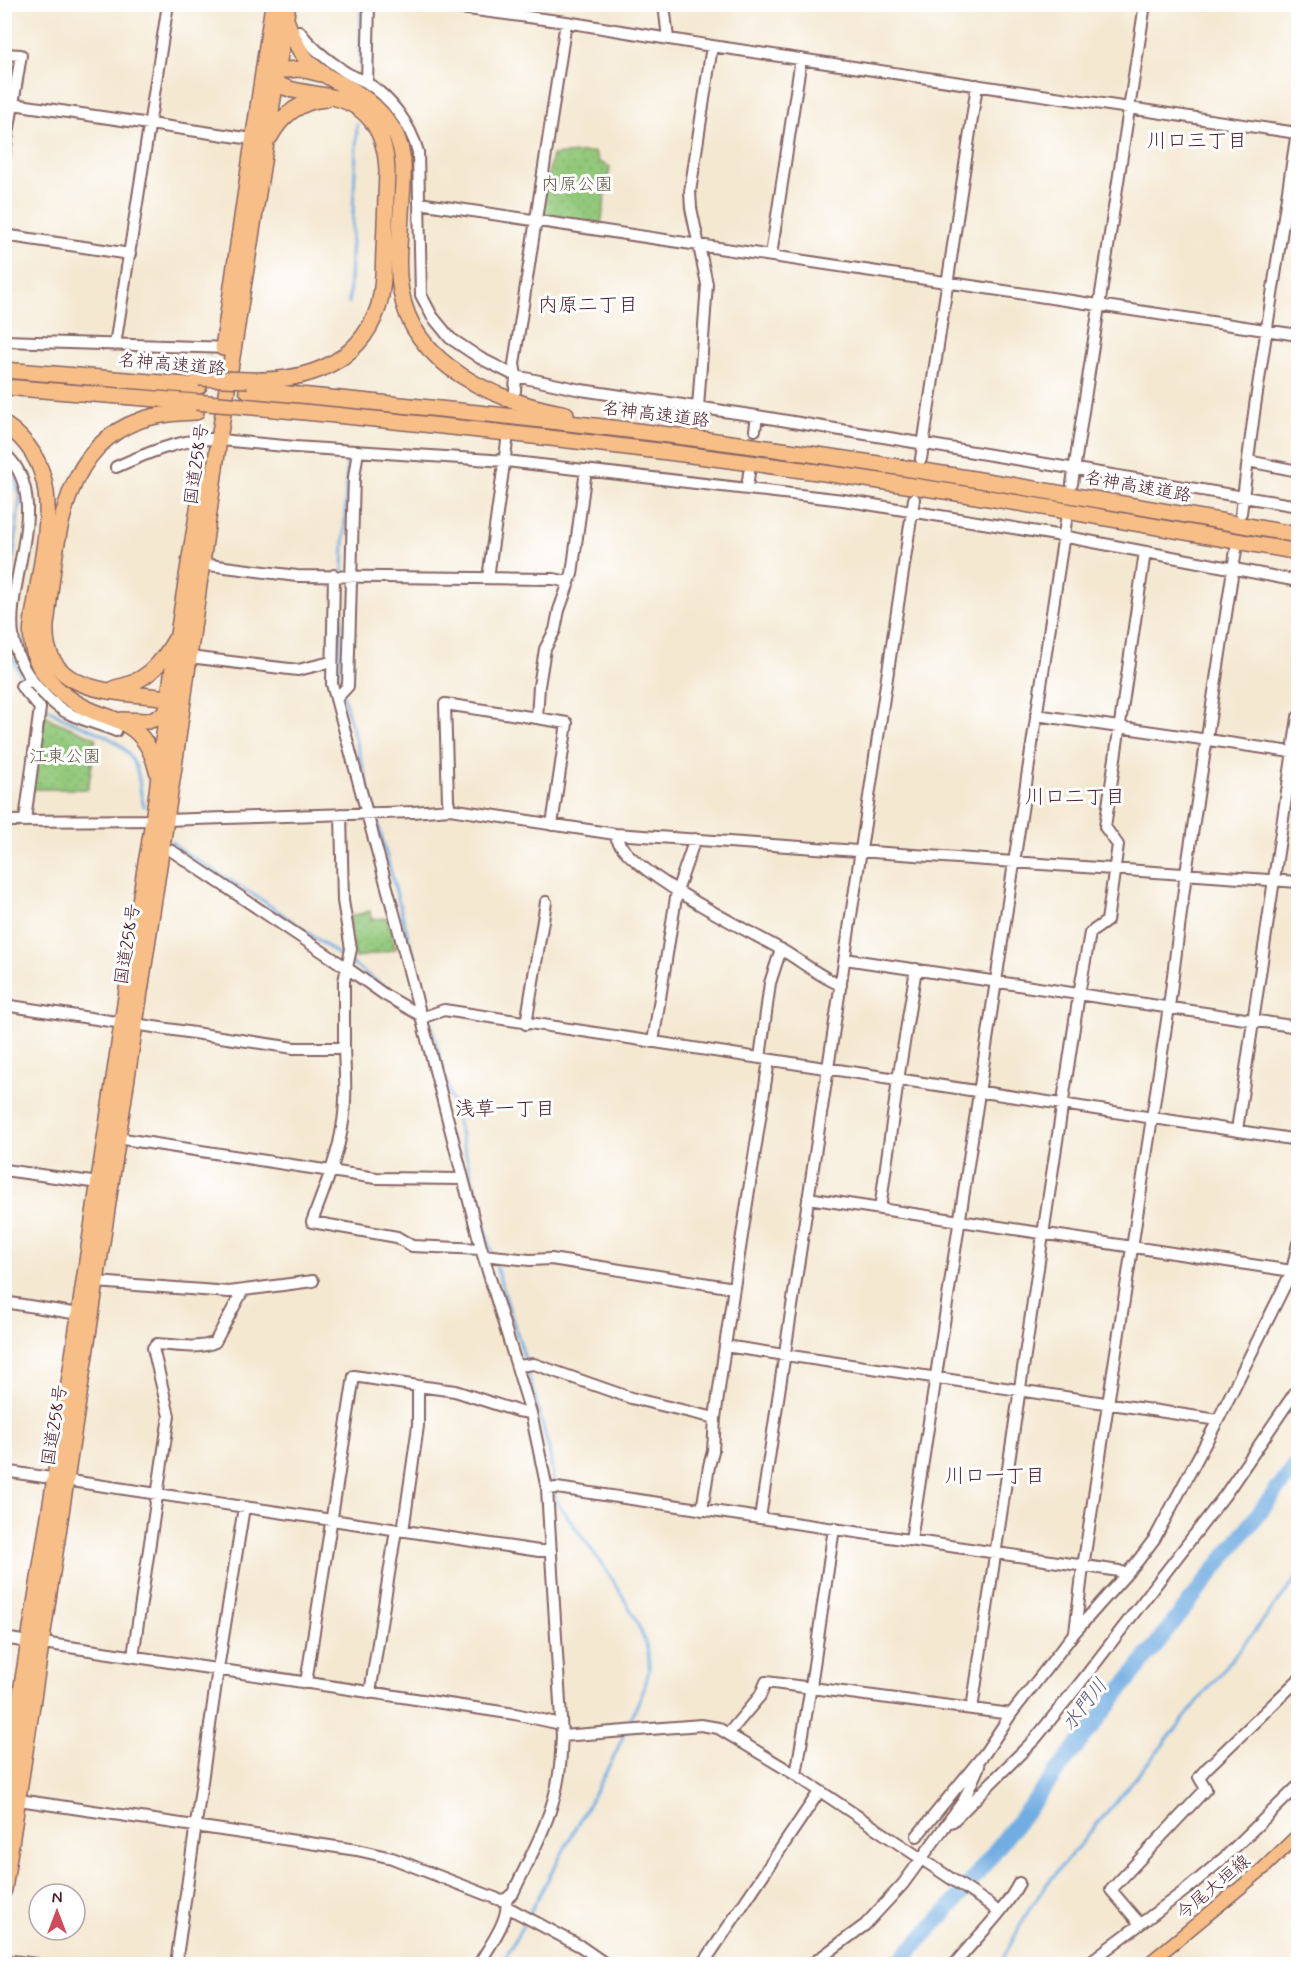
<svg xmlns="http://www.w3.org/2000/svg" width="1303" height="1969" viewBox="0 0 1303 1969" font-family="Mynerve,'Klee One',sans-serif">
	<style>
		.grass { fill: url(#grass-dots); stroke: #6e7453; stroke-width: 1.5 }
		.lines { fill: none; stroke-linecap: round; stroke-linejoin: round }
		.stream { stroke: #71ade2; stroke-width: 3 }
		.river { stroke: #71ade2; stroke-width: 16 }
		.minor-casing { stroke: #866565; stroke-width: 14 }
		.major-casing { stroke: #866565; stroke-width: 15 }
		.highway-casing { stroke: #866565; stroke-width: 18 }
		.minor { stroke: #fff; stroke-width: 10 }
		.major { stroke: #f7be87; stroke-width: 12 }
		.highway { stroke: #f7be87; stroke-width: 15 }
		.highway-bridge-casing { stroke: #866565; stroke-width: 18; stroke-linecap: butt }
		.highway-bridge { stroke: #f7be87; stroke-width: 15 }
		.labels { text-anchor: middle; stroke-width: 6; stroke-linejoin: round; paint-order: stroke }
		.park-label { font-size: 18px; fill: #645a47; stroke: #fff }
		.street-label { font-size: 18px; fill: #4a1f2b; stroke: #fff }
		.neighbourhood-label { font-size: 20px; fill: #4a1f2b; stroke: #fff }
		.water-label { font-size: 20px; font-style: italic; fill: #5a5874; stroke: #fff }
	</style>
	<defs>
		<pattern id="grass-dots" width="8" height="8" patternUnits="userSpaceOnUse" patternTransform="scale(1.5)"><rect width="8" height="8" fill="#93c97b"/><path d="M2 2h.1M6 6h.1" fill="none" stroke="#80ac6a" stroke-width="1.8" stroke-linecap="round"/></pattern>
	</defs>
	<rect width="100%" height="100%" fill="#fff"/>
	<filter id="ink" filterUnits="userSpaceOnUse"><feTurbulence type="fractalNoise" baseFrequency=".0167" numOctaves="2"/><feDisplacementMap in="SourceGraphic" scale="12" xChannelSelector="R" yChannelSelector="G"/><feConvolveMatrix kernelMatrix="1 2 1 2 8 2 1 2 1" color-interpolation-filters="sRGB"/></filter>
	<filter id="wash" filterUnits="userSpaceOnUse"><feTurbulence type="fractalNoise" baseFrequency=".008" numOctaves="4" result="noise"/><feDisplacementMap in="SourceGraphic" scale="24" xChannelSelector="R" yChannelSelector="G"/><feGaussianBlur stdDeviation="1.35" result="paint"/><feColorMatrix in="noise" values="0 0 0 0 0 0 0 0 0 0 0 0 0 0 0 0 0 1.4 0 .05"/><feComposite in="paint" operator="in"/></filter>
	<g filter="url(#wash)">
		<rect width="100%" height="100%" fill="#f4e8d1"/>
		<!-- grass -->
		<path class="grass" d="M595 152 599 162 610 167 601 224 541 214 552 155Z
			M44 713 52 720 96 738 88 789H33Z
			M370 911 371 919 387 918 396 949 355 958 349 917Z"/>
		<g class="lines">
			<!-- stream -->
			<path class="stream" d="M360 66 361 4
				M349 303 357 125
				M4 464 16 480 20 497 10 585 4 584
				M9 597 10 585
				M8 625 10 650 21 678
				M341 688 339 682 347 460
				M343 695 375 810
				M42 703C69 730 118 727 135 765 141 778 139 793 144 806
				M376 816 492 1253
				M171 841 179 849 265 902 345 959
				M351 963 402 999
				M494 1260 526 1362
				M527 1369 549 1449 554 1485
				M555 1492 556 1501C581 1536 653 1625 649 1667 647 1687 635 1709 627 1727
				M502 1964 612 1761 624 1734
				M1000 1964 1027 1913 1046 1885 1158 1751 1298 1577"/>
			<!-- river -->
			<path class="river" d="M897 1964 956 1901 1298 1463"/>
		</g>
	</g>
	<g filter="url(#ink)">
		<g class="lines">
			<!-- minor casing -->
			<g class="minor-casing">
				<path id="minor" d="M429 4 566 22 712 46 1297 133
					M664 4 668 39
					M299 31C310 46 326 59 341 69 348 75 358 78 366 82 391 98 410 124 418 152L421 295 432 316 450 338 480 358 516 376 581 390 757 416 1298 506
					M4 54 21 55 13 104
					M367 83 369 4
					M4 157 13 104 252 139
					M419 203 1298 335
					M4 235 130 254
					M771 255 801 59
					M4 341 230 348
					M115 345 168 4
					M515 391 516 376 514 364 566 22
					M698 407 707 284 691 208 690 192 712 46
					M755 430 757 416
					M4 453C56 498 2 584 14 642 18 660 28 677 40 690 49 700 60 710 72 715 86 721 101 725 116 731
					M921 459 977 85
					M1248 461 1298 471
					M116 467C145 454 178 440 210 439L295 447 506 461 843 500 1062 536 1298 581
					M1072 484 1145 4
					M747 488 749 473
					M1241 513 1255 406 1298 125
					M201 564 297 576 554 579 568 582
					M488 578 507 442
					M189 657 298 670 331 662
					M336 699 348 686 354 477 358 451
					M1036 715 1298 753
					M450 809 448 800 445 704 537 718
					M25 820 40 708 21 686 31 680
					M4 821 165 820 413 812 450 809 615 834 1298 882
					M552 825 567 723 537 718 539 686 545 649 555 630 559 610 572 574 586 470
					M615 834C622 869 749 931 782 950 801 961 820 977 841 985
					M161 848 172 851 347 968 385 995 420 1015 427 1016 444 1010 1298 1140
					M845 959 1298 1027
					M4 1005 123 1023
					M134 1024 294 1048H344V981L351 949 343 901 341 814
					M526 1024 546 902
					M653 1042 677 891 695 839
					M344 1048C345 1075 347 1101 342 1128 337 1160 323 1191 312 1222L397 1237 412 1246 482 1249
					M760 1058 770 983 781 949
					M1237 1130 1298 717
					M117 1138 376 1178 463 1179
					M4 1170 99 1183
					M808 1198 1292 1271
					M880 1209 898 1080 916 969
					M483 1255 530 1260 551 1259 734 1288
					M96 1282 229 1292 313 1281
					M4 1302 79 1314
					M725 1346 1218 1420
					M518 1366 534 1364 631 1398 715 1418
					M4 1471 539 1551H551
					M547 1489 557 1488 1119 1571 1125 1574
					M702 1510 709 1466 713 1451 715 1418 725 1346 769 1060
					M760 1518 914 499
					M403 1531 418 1426V1386L455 1391 517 1411 531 1413
					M911 1540 1066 521
					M1075 1632 1083 1567 1169 1007 1186 873 1236 550
					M4 1638 28 1642
					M43 1643 515 1714 561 1724
					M133 1656 169 1416 153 1348 157 1344C175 1345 199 1350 215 1342L242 1292
					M306 1683 354 1376 418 1386
					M370 1693 396 1530
					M972 1709 1079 994 1090 933 1107 921 1118 845 1105 827 1145 552
					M728 1734 760 1696 766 1682 1011 1714
					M562 1736 701 1725 718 1728 796 1775 989 1904 999 1913
					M796 1775 811 1686 834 1528
					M12 1799 357 1850 392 1858 500 1900 506 1899 513 1893C531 1855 553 1817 559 1774 561 1762 561 1749 562 1736L547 1489 531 1413 483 1255 398 928 332 684 334 575
					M947 1823 953 1821 1035 1739 1081 1682 1225 1495 1298 1388
					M917 1836 985 1753 1011 1714 1075 1632 1137 1562 1155 1538 1218 1420 1292 1271 1298 1243
					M507 1907 580 1946 606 1964
					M1140 1924 1111 1890 1206 1789 1199 1777 1206 1769 1298 1680
					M4 1960 37 1964
					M176 1964 218 1669 244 1507
					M479 1964C487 1950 510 1919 506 1902
					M703 1964 819 1792
					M812 1964 865 1925 903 1884 964 1800 979 1766
					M955 1964C976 1937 1003 1914 1019 1883
					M1087 1964 1187 1889 1226 1856 1298 1786"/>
			</g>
			<!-- major casing -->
			<g class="major-casing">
				<path id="major" d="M1148 1964 1264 1868 1298 1835"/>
			</g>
			<!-- highway casing -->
			<g class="highway-casing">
				<path id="highway" d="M285 17C291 33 297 49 308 61 321 75 338 82 354 91 370 101 386 116 395 133 408 158 402 188 401 214 400 239 396 266 401 291 413 367 499 402 566 414
					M268 71 301 69 321 74
					M270 137C282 115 300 101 326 99
					M223 348 273 4
					M4 370 199 386
					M248 380C303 382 358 366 378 308 384 289 383 269 384 249 385 223 386 197 387 172 386 132 368 103 327 96 308 92 286 92 270 79
					M4 387 196 402
					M247 390C426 407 604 425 782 450 955 474 1127 504 1298 535
					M242 406C422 423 601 442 780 467 954 490 1126 521 1298 552
					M4 424C67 466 45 537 36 599 33 616 29 633 33 649 40 679 67 701 95 712 111 718 130 723 142 738 150 747 154 759 157 771
					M115 688C144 683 161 665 175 640
					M178 704 169 698C120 691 42 697 46 625 56 552 57 448 141 420 158 414 178 413 196 412
					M122 720 148 721 174 711
					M4 1798 55 1478 145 868C155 818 160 768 166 717 177 638 189 560 203 481
					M4 1890 174 767 219 439 288 4"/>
			</g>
			<!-- minor -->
			<use href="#minor" class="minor"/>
			<!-- major -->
			<use href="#major" class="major"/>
			<!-- highway -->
			<use href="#highway" class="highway"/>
			<!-- highway-bridge casing -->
			<g class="highway-bridge-casing">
				<path id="highway-bridge" d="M199 378 248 380
					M196 402 242 406"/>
			</g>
			<!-- highway-bridge -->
			<use href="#highway-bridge" class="highway-bridge"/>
		</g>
	</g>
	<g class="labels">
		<!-- park labels -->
		<g class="park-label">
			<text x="577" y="190">内原公園</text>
			<text x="65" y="762">江東公園</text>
		</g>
		<!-- street labels -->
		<g class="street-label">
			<text transform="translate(172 364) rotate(5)" y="6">名神高速道路</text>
			<text transform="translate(656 414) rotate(7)" y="6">名神高速道路</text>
			<text transform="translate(196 464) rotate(-82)" y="6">国道258号</text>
			<text transform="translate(1138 486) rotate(10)" y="6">名神高速道路</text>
			<text transform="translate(127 944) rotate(-81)" y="6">国道258号</text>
			<text transform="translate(54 1425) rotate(-81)" y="6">国道258号</text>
			<text transform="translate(1213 1887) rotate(-40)" y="6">今尾大垣線</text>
		</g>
		<!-- neighbourhood labels -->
		<g class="neighbourhood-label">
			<text x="1197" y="147">川口三丁目</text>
			<text x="588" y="311">内原二丁目</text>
			<text x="1075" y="803">川口二丁目</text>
			<text x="505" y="1115">浅草一丁目</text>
			<text x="995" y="1482">川口一丁目</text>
		</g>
		<!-- water labels -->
		<g class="water-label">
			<text transform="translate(1084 1704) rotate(-52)" y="7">水門川</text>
		</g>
	</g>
	<!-- margin -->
	<rect width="1303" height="1969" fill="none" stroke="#fff" stroke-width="24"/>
	<!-- north arrow -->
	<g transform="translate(57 1912)"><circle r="28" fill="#ffffff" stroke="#b7a5aa" stroke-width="1.5"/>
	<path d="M0-4.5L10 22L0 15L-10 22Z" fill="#d1495b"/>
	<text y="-9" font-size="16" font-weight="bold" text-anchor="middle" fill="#4a1f2b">N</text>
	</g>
</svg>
